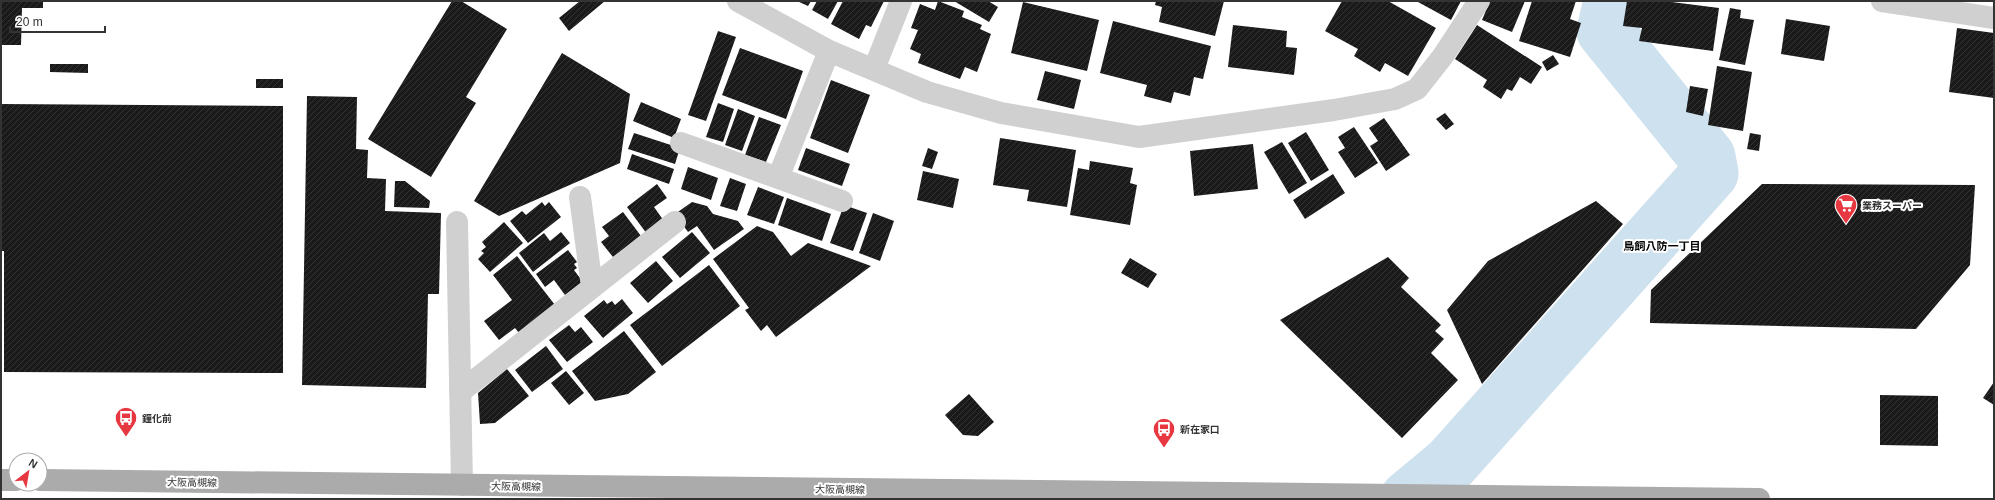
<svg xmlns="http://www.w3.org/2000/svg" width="1995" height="500" viewBox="0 0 1995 500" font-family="Helvetica,'Noto Sans JP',sans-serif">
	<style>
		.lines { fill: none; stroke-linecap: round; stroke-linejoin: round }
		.river { stroke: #cee1ee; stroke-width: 57 }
		.building { fill: url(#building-hatch) }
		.minor { stroke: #d0d0d0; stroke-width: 22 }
		.major { stroke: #ababab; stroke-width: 22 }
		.labels { text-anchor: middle; stroke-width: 4; stroke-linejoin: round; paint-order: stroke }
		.poi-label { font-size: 10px; font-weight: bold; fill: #333; stroke: #fff; text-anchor: start }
		.street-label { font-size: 10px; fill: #333; stroke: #fff }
		.neighbourhood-label { font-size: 11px; font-weight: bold; fill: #000; stroke: #fff }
	</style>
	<defs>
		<pattern id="building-hatch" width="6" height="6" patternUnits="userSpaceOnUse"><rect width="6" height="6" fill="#1a1a1a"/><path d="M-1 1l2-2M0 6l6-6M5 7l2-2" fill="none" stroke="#333"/></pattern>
	</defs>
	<rect width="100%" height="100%" fill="#fff"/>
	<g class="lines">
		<!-- river -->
		<path class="river" d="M1408 499 1450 464 1710 173 1707 157 1605 31 1612 1"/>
	</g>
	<!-- building -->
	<path class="building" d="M1 1H43V8H22L21 45H1Z
		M452 1H461L507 29 466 97 476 103 431 177 368 139Z
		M580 1H605L569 31 559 18Z
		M797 1H811L808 6Z
		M817 1H838L828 19 812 10Z
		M843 1H884L871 27 866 25 859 39 831 24Z
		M938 1 964 11 962 17 982 25 980 29 991 34 977 72 965 67 960 79 918 63 921 54 910 49 918 30 911 28 920 4 935 10Z
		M954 1H988L998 7 989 22Z
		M1156 1H1224L1215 36 1159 22 1162 7 1155 5Z
		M1342 1H1388L1436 28 1408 76 1385 63 1380 72 1354 56 1358 49 1325 31Z
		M1419 1H1461L1451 20 1418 2Z
		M1490 1H1525L1512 32 1482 20Z
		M1532 1H1576L1570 19 1581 23 1570 57 1519 41Z
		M1627 1H1664L1719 8 1713 51 1639 41 1642 28 1623 26Z
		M1023 2 1099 20 1087 71 1011 53Z
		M1730 8 1741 10 1740 18 1754 20 1745 65 1719 60Z
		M1786 19 1830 26 1824 61 1781 54Z
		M1113 21 1211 46 1203 79 1194 77 1190 96 1174 92 1171 103 1144 96 1147 85 1100 73Z
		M1233 25 1287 31 1286 47 1297 48 1294 75 1228 67Z
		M1477 25 1542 67 1531 84 1520 77 1512 91 1507 89 1501 99 1483 87 1487 80 1455 59Z
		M1957 28 1994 33V98L1949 92Z
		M718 31 736 37 706 121 688 115Z
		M740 48 803 71 786 119 722 95Z
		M562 53 630 94 620 163 499 216 474 201Z
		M1553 55 1559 64 1547 71 1542 62Z
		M50 64H88V73L50 72Z
		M1717 66 1752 72 1743 131 1708 125Z
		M1045 71 1081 80 1074 109 1037 100Z
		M256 79H283V88H256Z
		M831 80 870 95 848 153 810 138Z
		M1690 86 1708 89 1703 116 1686 112Z
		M307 96 357 97 356 149 368 150 367 178 386 179 385 211 441 213 439 294H428L426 388 302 385Z
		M641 102 681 119 674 138 633 121Z
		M718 103 734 109 723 142 706 137Z
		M1 104 283 106V373L4 372V251H1Z
		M738 109 755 116 742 151 725 145Z
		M1445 113 1454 124 1446 130 1436 119Z
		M759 117 781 125 766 162 745 155Z
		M1384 118 1410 155 1386 171 1370 146 1378 141 1369 128Z
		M1354 127 1378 163 1355 178 1338 152 1345 148 1338 137Z
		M1306 132 1329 170 1311 181 1288 143Z
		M634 133 680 148 675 164 628 149Z
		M1750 133 1761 135 1759 151 1747 149Z
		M1000 138 1076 150 1067 207 1027 201 1029 190 993 185Z
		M1282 142 1307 183 1289 194 1264 152Z
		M1253 144 1258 189 1194 196 1190 151Z
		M806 148 850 164 842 186 798 170Z
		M928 148 938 152 932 169 922 166Z
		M632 154 674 169 669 184 627 169Z
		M1090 161 1133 168 1130 183 1137 185 1130 225 1070 215 1078 168 1089 170Z
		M688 167 718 178 711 200 681 189Z
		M923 171 959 179 953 208 917 200Z
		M1333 174 1345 193 1305 219 1293 200Z
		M730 178 746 184 737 211 720 206Z
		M395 181H405L430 201 429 208 394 207Z
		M657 184 667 198 654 207 664 221 647 234 627 207Z
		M1762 184 1975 185 1970 265 1916 329 1650 323 1651 290Z
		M758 187 784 197 774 224 747 215Z
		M787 198 831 214 822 241 778 225Z
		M1596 201 1623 224 1482 384 1447 310 1488 261Z
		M542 202 545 206 549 202 561 217 528 243 510 221 522 211 526 215Z
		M692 202 707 206 713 214 738 221 744 229 714 250 697 226 688 232 675 214Z
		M844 205 867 213 853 251 830 243Z
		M623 212 641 236 613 257 601 242 609 236 602 227Z
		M873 213 894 221 880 261 859 253Z
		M504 222 523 243 490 272 478 259 484 253 481 251 486 247 482 242Z
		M757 226 773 232 791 256 808 243 871 266 776 337 767 325 761 331 745 310 749 308 713 259Z
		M561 232 570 243 533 272 519 253 544 233 550 241Z
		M692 232 710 253 680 278 662 257Z
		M568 250 577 262 574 264 577 268 574 270 583 282 565 295 554 280 545 287 536 274Z
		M517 256 555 305 519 333 515 328 499 340 484 321 512 300 493 275Z
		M1388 257 1409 278 1401 287 1441 325 1435 331 1444 339 1431 353 1458 380 1402 438 1280 320Z
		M1130 258 1157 274 1148 288 1121 273Z
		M656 261 673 281 648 303 630 283Z
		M709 265 740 306 662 366 630 325Z
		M622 299 633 313 603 338 584 316 604 300 607 304 612 301 615 305Z
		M569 325 575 332 581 327 593 342 567 362 549 340Z
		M624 331 656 372 628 394 595 401 572 371Z
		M546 346 563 369 532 392 515 370Z
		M507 369 529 396 495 423 480 424 478 393Z
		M566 371 584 393 569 405 551 383Z
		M1994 382V405L1983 398Z
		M969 394 994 422 978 436 963 435 945 415Z
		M1880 395 1938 396V446L1880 445Z"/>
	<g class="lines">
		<!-- minor -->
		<path class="minor" d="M738 1 829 51 927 92 1001 113 1139 137 1334 110 1395 99 1417 89 1443 56 1479 1
			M1882 1 1994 18
			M874 69 901 1
			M681 143 842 201
			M778 178 829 51
			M580 197 592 287
			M457 222 462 485
			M460 392 675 222"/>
		<!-- major -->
		<path class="major" d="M1 480H16
			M40 480 1759 499"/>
	</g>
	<!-- icons -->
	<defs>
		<g id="supermarket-pin" transform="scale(1.15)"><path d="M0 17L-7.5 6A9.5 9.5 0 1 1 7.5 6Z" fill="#e73741" stroke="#fff"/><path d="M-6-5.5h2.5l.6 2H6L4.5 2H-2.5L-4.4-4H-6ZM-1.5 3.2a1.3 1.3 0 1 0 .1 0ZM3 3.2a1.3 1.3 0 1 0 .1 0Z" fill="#fff"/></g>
		<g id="bus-pin" transform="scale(1.15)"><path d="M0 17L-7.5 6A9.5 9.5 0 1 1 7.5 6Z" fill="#e73741" stroke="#fff"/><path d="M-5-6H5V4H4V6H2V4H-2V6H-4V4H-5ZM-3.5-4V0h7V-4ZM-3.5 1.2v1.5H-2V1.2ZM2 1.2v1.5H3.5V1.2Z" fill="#fff"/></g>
	</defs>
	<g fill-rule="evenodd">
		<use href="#supermarket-pin" x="1846" y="205"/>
		<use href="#bus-pin" x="126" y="418"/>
		<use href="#bus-pin" x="1164" y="429"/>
	</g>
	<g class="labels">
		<!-- poi labels -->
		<g class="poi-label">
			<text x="1862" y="209">業務スーパー</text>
			<text x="142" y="422">鐘化前</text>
			<text x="1180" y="433">新在家口</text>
		</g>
		<!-- street labels -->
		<g class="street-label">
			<text transform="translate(192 482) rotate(1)" y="4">大阪高槻線</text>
			<text transform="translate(516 486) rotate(1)" y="4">大阪高槻線</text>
			<text transform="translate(840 489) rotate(1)" y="4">大阪高槻線</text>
		</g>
		<!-- neighbourhood labels -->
		<g class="neighbourhood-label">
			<text x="1662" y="250">鳥飼八防一丁目</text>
		</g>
	</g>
	<!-- border -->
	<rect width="1995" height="500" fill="none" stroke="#333333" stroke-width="4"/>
	<!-- north arrow -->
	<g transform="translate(28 472) rotate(31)"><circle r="19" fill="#ffffff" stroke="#adadad"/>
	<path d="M0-3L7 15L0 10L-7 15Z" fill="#e73741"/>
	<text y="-6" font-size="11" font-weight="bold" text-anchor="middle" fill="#333333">N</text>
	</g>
	<!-- scale -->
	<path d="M10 26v6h95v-6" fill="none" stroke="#333333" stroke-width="2"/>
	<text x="16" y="26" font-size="12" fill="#333333" stroke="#ffffff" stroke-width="3" paint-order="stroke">20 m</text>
</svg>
